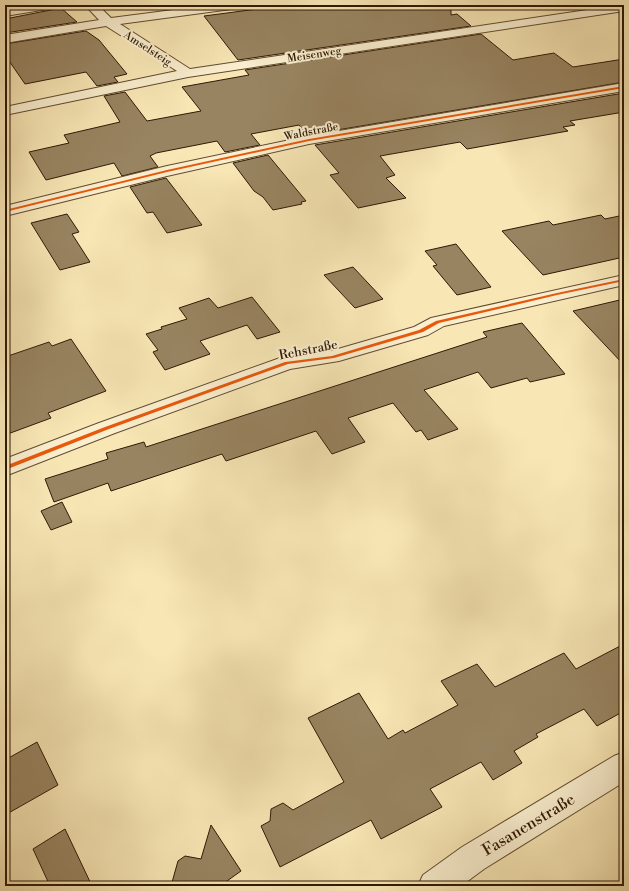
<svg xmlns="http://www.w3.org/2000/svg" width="629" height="891" viewBox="0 0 629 891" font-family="'Libre Bodoni',serif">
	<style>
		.building { fill: #988461; stroke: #2f1905 }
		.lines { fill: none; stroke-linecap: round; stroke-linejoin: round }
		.minor-casing { stroke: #614c31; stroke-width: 2 }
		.minor { fill: #faefcf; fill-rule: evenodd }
		.cycleway-casing { stroke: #faefcf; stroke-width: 3 }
		.cycleway { fill: #e8590c; fill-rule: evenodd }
		.labels { text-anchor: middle; stroke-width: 4; stroke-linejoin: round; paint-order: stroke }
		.far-street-label { font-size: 11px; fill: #2f1905; stroke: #faefcf }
		.street-label { font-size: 13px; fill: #2f1905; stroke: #faefcf }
		.near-street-label { font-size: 16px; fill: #2f1905; stroke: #faefcf }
	</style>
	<rect width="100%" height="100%" fill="#f8e7b5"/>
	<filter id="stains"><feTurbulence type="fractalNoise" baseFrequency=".005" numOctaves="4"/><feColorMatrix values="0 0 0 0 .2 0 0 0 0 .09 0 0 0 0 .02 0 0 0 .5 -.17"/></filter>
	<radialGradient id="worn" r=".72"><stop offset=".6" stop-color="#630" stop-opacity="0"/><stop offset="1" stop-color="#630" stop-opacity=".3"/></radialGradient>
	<!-- building -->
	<path class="building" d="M288 5H451V15L457 14 471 26 238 60 204 16Z
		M61 8 77 22 5 33V19Z
		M86 31 99 40 127 74 114 77 118 82 97 86 86 72 25 84 5 55V44Z
		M481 34 513 60 554 53 573 67 624 59V82L307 135 299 125 251 134 260 145 225 152 217 141 156 153 150 156 158 167 122 176 114 163 46 180 29 152 69 143 64 135 120 122 104 96 125 92 147 121 201 111 182 87 249 75 245 70Z
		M624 93V112L570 121 575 125 563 127 568 131 467 149 460 142 380 156 395 175 386 178 406 198 358 208 330 175 339 173 315 145Z
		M268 155 306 201 301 202 302 204 273 210 263 197 254 191 233 163Z
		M166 178 186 204 202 225 167 233 153 212 147 213 130 187Z
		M67 214 79 232 72 234 90 262 60 270 31 223Z
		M601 215 605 219 624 215V257L543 275 502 231 549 221 553 225Z
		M456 244 491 287 457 295 433 266 437 265 425 251Z
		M353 267 383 299 355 308 324 275Z
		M252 297 280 332 257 339 247 325 200 341 210 354 165 370 153 352 158 350 146 334 162 329 161 327 187 319 179 308 209 298 218 308Z
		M624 299V365L573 311Z
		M522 323 565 374 530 382 527 378 491 388 478 372 424 390 458 429 428 440 421 430 416 432 393 403 348 418 365 442 332 454 316 431 226 461 222 454 111 491 108 483 54 502 45 479 108 459 106 453 144 442 146 447 487 337 483 332Z
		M71 339 106 391 48 413 51 418 5 435V357L49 342 52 346Z
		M62 502 72 522 51 530 41 511Z
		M624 644V711L597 726 584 709 536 734 538 737 514 751 522 763 493 780 481 762 430 789 442 807 381 839 371 820 280 867 261 826 270 821 271 809 283 803 293 810 344 782 308 718 359 693 388 739 403 730 405 733 458 705 441 681 477 664 495 687 564 653 576 669Z
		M37 742 58 785 5 815V760Z
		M211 825 241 871 220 886H171L178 861 185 856 201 859Z
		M65 829 92 886H50L33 849Z"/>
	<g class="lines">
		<!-- minor casing -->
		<g class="minor-casing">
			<path id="minor" d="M30 5H60L58 7 54 8 5 16V8Z
				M85 5H98L111 18 212 5H245L243 7 239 8 120 24 190 69 621 5H624V11L188 77 5 115V107L177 71 106 26 5 43V35L99 20Z
				M624 83V91L309 144 167 176 5 216V206L167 166 309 136Z
				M624 275V285L444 326 428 335 339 361 290 369 115 433 5 476V459L99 423 280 358 331 351 414 327 431 318Z
				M624 752V782L484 869 461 886H418L423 875 462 847 614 756Z"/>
		</g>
		<!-- minor -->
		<use href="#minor" class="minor"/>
		<!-- cycleway casing -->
		<g class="cycleway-casing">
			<path id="cycleway" d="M624 86V88L309 141 167 172 5 212V210L167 170 309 139Z
				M624 279V281L557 295 439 323 423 332 334 358 288 364 109 429 5 470V466L105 427 285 362 332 356 419 330 436 321 557 293Z"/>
		</g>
		<!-- cycleway -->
		<use href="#cycleway" class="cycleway"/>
	</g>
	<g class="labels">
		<!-- far-street labels -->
		<g class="far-street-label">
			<text transform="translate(148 48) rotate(33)" y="4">Amselsteig</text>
			<text transform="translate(314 54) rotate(-9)" y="4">Meisenweg</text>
			<text transform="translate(311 131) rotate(-11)" y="4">Waldstraße</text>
		</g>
		<!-- street labels -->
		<g class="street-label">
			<text transform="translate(308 349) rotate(-11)" y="5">Rehstraße</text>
		</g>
		<!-- near-street labels -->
		<g class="near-street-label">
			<text transform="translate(528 824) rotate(-31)" y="6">Fasanenstraße</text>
		</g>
	</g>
	<!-- margin -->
	<rect width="629" height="891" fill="none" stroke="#f8e7b5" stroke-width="20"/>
	<rect x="6" y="6" width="617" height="879" fill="none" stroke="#2f1905" stroke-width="2"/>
	<rect x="10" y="10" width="609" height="871" fill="none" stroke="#2f1905"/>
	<rect width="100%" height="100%" filter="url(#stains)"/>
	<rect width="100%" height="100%" fill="url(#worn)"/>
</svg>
